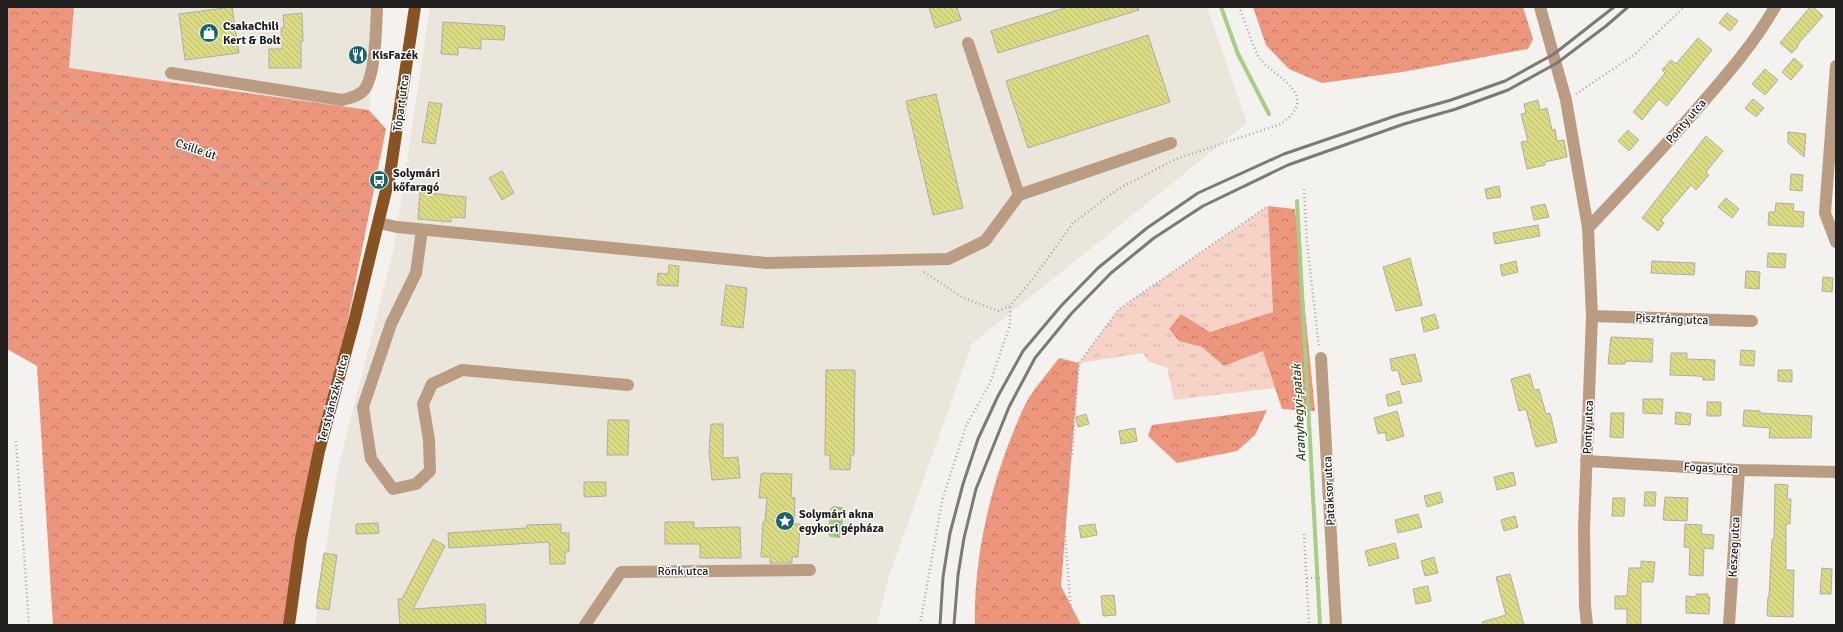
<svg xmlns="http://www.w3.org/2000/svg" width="1843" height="632" viewBox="0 0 1843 632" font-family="Signika,sans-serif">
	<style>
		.built { fill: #ebe6db }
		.grass { fill: url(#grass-tufts) }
		.forest { fill: url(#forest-crowns) }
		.water { fill: url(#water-ripples) }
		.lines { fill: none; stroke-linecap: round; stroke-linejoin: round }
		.stream { stroke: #a5cf84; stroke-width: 4 }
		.building { fill: url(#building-back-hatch); stroke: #adadaa }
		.path { stroke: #aaa9a6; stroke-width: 2.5; stroke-dasharray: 1 3; stroke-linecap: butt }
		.minor { stroke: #ba9c83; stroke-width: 12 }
		.major { stroke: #875322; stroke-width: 12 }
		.rail { stroke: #7b7a78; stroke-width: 3 }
		.labels { text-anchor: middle; stroke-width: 3; stroke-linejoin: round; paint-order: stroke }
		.poi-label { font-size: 12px; font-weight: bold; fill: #222120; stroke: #fff; text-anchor: start }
		.street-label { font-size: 12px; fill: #222120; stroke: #fff }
		.water-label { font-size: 13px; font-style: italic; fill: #2f4a16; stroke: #fff }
	</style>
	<defs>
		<pattern id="grass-tufts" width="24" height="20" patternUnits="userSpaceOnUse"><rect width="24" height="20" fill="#f6d2c7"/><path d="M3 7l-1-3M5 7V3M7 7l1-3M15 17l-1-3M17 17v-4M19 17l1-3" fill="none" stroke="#d3b4ab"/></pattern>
		<pattern id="forest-crowns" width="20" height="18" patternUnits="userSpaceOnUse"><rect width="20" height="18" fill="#ec967d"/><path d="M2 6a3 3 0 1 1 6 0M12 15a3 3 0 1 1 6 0" fill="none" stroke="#bf7a66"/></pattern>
		<pattern id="water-ripples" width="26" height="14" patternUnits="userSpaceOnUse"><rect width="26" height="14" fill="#a5cf84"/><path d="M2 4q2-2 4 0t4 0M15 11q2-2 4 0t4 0" fill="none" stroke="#8eb172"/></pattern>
		<pattern id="building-back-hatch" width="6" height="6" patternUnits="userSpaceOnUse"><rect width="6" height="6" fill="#dbdb83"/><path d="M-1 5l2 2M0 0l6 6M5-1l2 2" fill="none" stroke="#bcbc71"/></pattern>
	</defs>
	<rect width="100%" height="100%" fill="#f3f2ee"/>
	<!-- built -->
	<path class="built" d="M74 7H380L369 110 69 68Z
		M430 7H1207L1247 123 972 344 889 576 877 625H315L337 473 394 248Z"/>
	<!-- grass -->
	<path class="grass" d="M1268 206 1273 312 1210 332 1181 314 1179 341 1202 347 1224 366 1264 351 1275 388 1174 400 1167 367 1149 362 1143 353 1079 363 1119 309Z"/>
	<!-- forest -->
	<path class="forest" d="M7 7H74L69 68 369 110 386 129 287 625H53L37 366 7 349Z
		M1253 7H1523L1533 39 1528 49 1402 72 1322 83 1289 69 1266 45Z
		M1268 206 1295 209 1315 411 1282 409 1263 351 1224 366 1202 347 1179 341 1169 329 1181 314 1210 332 1273 312Z
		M1059 358 1079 363 1061 586 1081 625H975C973 552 994 471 1025 405 1033 389 1048 373 1059 358Z
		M1267 410 1255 435 1237 451 1177 463 1148 436 1152 425Z"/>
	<!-- water -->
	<path class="water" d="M833 506 842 507 844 509 842 535 839 538 830 537 828 534 830 509Z"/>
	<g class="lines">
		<!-- stream -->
		<path class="stream" d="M1221 7 1238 54 1269 114
			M1297 201 1320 625"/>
	</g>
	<!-- building -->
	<path class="building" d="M232 7 239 53 185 60 179 14Z
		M929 7H957L961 20 935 28Z
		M1068 7H1138L1139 10 998 53 991 31Z
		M1810 7H1813L1823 16 1798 44 1799 45 1792 53 1780 43Z
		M302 13 303 41H301V68H269V49H282L281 28H284L283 15Z
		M1727 13 1738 21 1730 31 1719 23Z
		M443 22 505 26 504 40 481 39V49L458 47V55L441 54Z
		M1148 35 1170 102 1028 148 1006 81Z
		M1698 38 1712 50 1667 106 1659 99 1642 120 1633 112 1665 73 1662 70 1671 60 1676 64Z
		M1794 58 1803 66 1791 80 1782 72Z
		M1765 69 1778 80 1765 95 1752 84Z
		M936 94 963 208 933 215 906 101Z
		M1753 99 1764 108 1756 117 1745 108Z
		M1538 100 1540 110 1547 108 1552 130 1555 129 1557 141 1564 140 1567 157 1545 162V165L1527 169 1521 142 1528 141 1521 114 1526 113 1524 104Z
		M429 102 442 104 435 144 422 142Z
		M1628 130 1639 140 1629 151 1618 141Z
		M1788 132 1806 134 1804 157 1788 143Z
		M1706 136 1723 151 1706 172 1709 175 1696 190 1691 185 1661 220 1664 223 1658 231 1642 218Z
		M502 171 514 193 502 200 489 178Z
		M1791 174 1803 175 1802 191 1790 190Z
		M1499 186 1501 197 1487 199 1485 189Z
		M420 192 466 197 465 218 451 217V222L418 219Z
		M1726 198 1739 209 1732 218 1718 207Z
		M1776 203 1794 204 1793 211 1804 212 1803 227 1768 225 1769 212H1775Z
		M1545 204 1549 217 1534 220 1531 207Z
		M1538 225 1540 236 1495 244 1493 233Z
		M1768 253 1786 254 1785 268 1767 267Z
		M1410 258 1422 305 1396 311 1383 267Z
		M1516 261 1518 272 1502 276 1500 265Z
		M1652 261 1695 263 1694 275 1651 273Z
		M669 265 679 266 678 286 657 285 658 273 668 274Z
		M1746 271 1760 272 1759 289 1745 288Z
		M1823 277 1833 278 1832 292 1822 291Z
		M726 285 747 288 743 328 721 325Z
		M1435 314 1439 328 1424 332 1421 318Z
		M1611 337 1653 339 1652 362 1625 361V364H1608Z
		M1741 350 1755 351 1754 366 1740 365Z
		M1671 353H1687V359L1715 360 1714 380H1703V377L1698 376 1670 375Z
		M1415 354 1422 381 1402 385 1398 370 1392 371 1390 359Z
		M826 370H855L854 455H851L850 470 830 469V455H825Z
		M1778 370H1792V382L1778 381Z
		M1530 374 1534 390 1539 389 1546 414 1550 413 1557 442 1536 447 1526 409 1519 411 1511 379Z
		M1399 391 1402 403 1388 406 1386 395Z
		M1643 399H1663L1662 414 1643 413Z
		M1707 402H1721V416H1707Z
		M1744 410 1760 411V413L1812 416 1811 438H1769L1770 428 1743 426Z
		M1397 411 1404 436 1387 441 1385 432 1378 434 1374 418Z
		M1676 412 1691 414 1690 425 1675 424Z
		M1611 413H1624L1623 438 1610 437Z
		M1086 414 1089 424 1078 427 1076 417Z
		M608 420H629L628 455H607Z
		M711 424H723V458L738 457 740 478 712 480 709 452Z
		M1135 428 1137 441 1121 444 1119 431Z
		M1513 472 1516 485 1497 490 1494 477Z
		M763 473 792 474 791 497 795 498 794 524H800L798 557H792V563H770V557H761L763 522H765L767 498H759L761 474Z
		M584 482H606V496L584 497Z
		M1775 484 1788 485 1787 499H1791L1790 524H1786V570H1794L1793 617 1767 616 1768 597H1769L1772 539H1774Z
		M1440 492 1443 502 1427 507 1424 496Z
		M1645 492H1656L1655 506H1644Z
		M1665 497 1688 498 1687 521 1663 520Z
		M1613 498H1625L1624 516H1612Z
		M1418 514 1422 527 1398 533 1395 520Z
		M1515 516 1518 527 1504 531 1501 520Z
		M665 522H694V528L740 527 741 558H700V544H665Z
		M378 523 379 533 356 534V524Z
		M561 524V533H569V552H565V564H550L549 542 449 548 448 533 527 528V525Z
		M1095 524 1097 535 1081 538 1079 526Z
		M1685 524 1702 525 1701 534 1714 535 1713 549 1704 548 1703 576 1689 575 1690 548 1684 547Z
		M433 539 445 546 413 609 485 604 486 625H400L398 599H402Z
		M1395 543 1399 558 1369 566 1365 551Z
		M324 553 337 555 329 610 316 608Z
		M1434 557 1438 573 1425 576 1421 561Z
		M1641 561 1655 562 1653 582H1641V625H1627V609H1615V596H1627L1629 568H1641Z
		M1822 568 1832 569 1831 594H1820Z
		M1510 574 1524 625H1483L1482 622 1506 615 1496 577Z
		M1428 586 1431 601 1416 604 1413 589Z
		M1696 594H1708V597H1710L1709 614 1686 613V596L1696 597Z
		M1114 595 1116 615 1103 616 1101 596Z"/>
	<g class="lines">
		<!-- path -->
		<path class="path" d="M7 91 366 219
			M1576 94 1634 55 1684 7
			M1304 189 1307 242 1319 347
			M924 272 962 297 998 311 1010 306 1035 276 1073 223 1118 189 1176 159 1281 124C1321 95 1277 79 1260 59 1254 51 1244 18 1239 7
			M16 441 29 625
			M1304 534 1309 625
			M1307 578H1322
			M920 625 942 501 966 426 990 383 1010 325V306
			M1072 625 1060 468 1072 456 1079 363 1119 309 1268 206"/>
		<!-- minor -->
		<path class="minor" d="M1540 7 1566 100 1588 228 1592 316 1584 528 1585 606 1587 625
			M968 43 1019 195
			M1836 66 1825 213 1836 242
			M171 73 342 100C350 98 359 96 364 90 376 75 376 27 377 7
			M379 223 397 227 766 263 948 259 985 241 1019 195 1171 143
			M1588 228C1625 189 1662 149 1697 109 1725 77 1754 44 1775 7
			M422 230 416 273 391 324 363 407 371 459 393 489 416 484 430 471 429 440 423 404 432 384 462 370 628 385
			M1592 316 1752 321
			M1321 358 1336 625
			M1586 461 1739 470 1836 472
			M585 625 621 572 810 570
			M1729 625 1739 470"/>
		<!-- major -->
		<path class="major" d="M289 625 301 539 319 451 355 318 390 174 415 7"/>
		<!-- rail -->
		<path class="rail" d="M940 625 943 577 950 533 963 484 978 439 998 396 1023 351 1061 306 1098 268 1147 228 1198 193 1284 154 1398 115 1451 100 1505 81 1554 54 1614 7
			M954 625 958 575 964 538 976 489 1009 407 1035 358 1071 314 1111 273 1154 238 1203 206 1288 165 1404 124 1456 109 1508 90 1557 63 1606 26 1628 7"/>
	</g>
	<!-- icons -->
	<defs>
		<g id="shop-disc" transform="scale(1)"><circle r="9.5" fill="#18656c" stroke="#fff"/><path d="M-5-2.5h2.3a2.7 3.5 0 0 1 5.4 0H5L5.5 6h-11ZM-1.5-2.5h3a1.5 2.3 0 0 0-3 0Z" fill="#fff"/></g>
		<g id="restaurant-disc" transform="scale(1)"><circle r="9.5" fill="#18656c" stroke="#fff"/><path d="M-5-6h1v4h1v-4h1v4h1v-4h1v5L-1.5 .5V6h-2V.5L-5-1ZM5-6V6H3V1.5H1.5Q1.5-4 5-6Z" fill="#fff"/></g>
		<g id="bus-disc" transform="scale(1)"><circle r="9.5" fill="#18656c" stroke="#fff"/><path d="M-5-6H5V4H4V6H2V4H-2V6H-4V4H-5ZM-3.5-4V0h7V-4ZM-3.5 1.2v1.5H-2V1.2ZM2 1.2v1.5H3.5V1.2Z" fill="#fff"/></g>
		<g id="sight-disc" transform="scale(1)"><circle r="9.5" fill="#18656c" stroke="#fff"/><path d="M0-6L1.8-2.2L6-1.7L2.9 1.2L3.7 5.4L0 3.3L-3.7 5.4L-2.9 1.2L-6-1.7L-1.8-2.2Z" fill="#fff"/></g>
	</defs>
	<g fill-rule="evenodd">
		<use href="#shop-disc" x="209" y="33"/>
		<use href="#restaurant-disc" x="358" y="55"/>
		<use href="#bus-disc" x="379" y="180"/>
		<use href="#sight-disc" x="785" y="521"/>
	</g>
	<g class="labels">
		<!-- poi labels -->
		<g class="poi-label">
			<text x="223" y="30">CsakaChili<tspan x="223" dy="14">Kert &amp; Bolt</tspan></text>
			<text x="372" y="59">KisFazék</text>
			<text x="393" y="177">Solymári<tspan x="393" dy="14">kőfaragó</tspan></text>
			<text x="799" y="518">Solymári akna<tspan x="799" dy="14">egykori gépháza</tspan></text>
		</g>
		<!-- street labels -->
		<g class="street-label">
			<text transform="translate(401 103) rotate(-82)" y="4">Tópart utca</text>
			<text transform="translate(1686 121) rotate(-49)" y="4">Ponty utca</text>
			<text transform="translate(196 149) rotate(19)" y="4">Csille út</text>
			<text transform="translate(1672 319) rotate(2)" y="4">Pisztráng utca</text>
			<text transform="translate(333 398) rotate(-75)" y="4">Terstyánszky utca</text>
			<text transform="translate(1588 427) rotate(-88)" y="4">Ponty utca</text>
			<text transform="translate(1711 468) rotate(3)" y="4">Fogas utca</text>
			<text transform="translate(1329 491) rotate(-93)" y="4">Pataksor utca</text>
			<text transform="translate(1734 547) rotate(-87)" y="4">Keszeg utca</text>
			<text x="683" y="575">Rönk utca</text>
		</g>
		<!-- water labels -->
		<g class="water-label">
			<text transform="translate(1298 413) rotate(-93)" y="5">Aranyhegyi-patak</text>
		</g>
	</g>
	<!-- border -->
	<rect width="1843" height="632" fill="none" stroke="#222120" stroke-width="16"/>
</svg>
